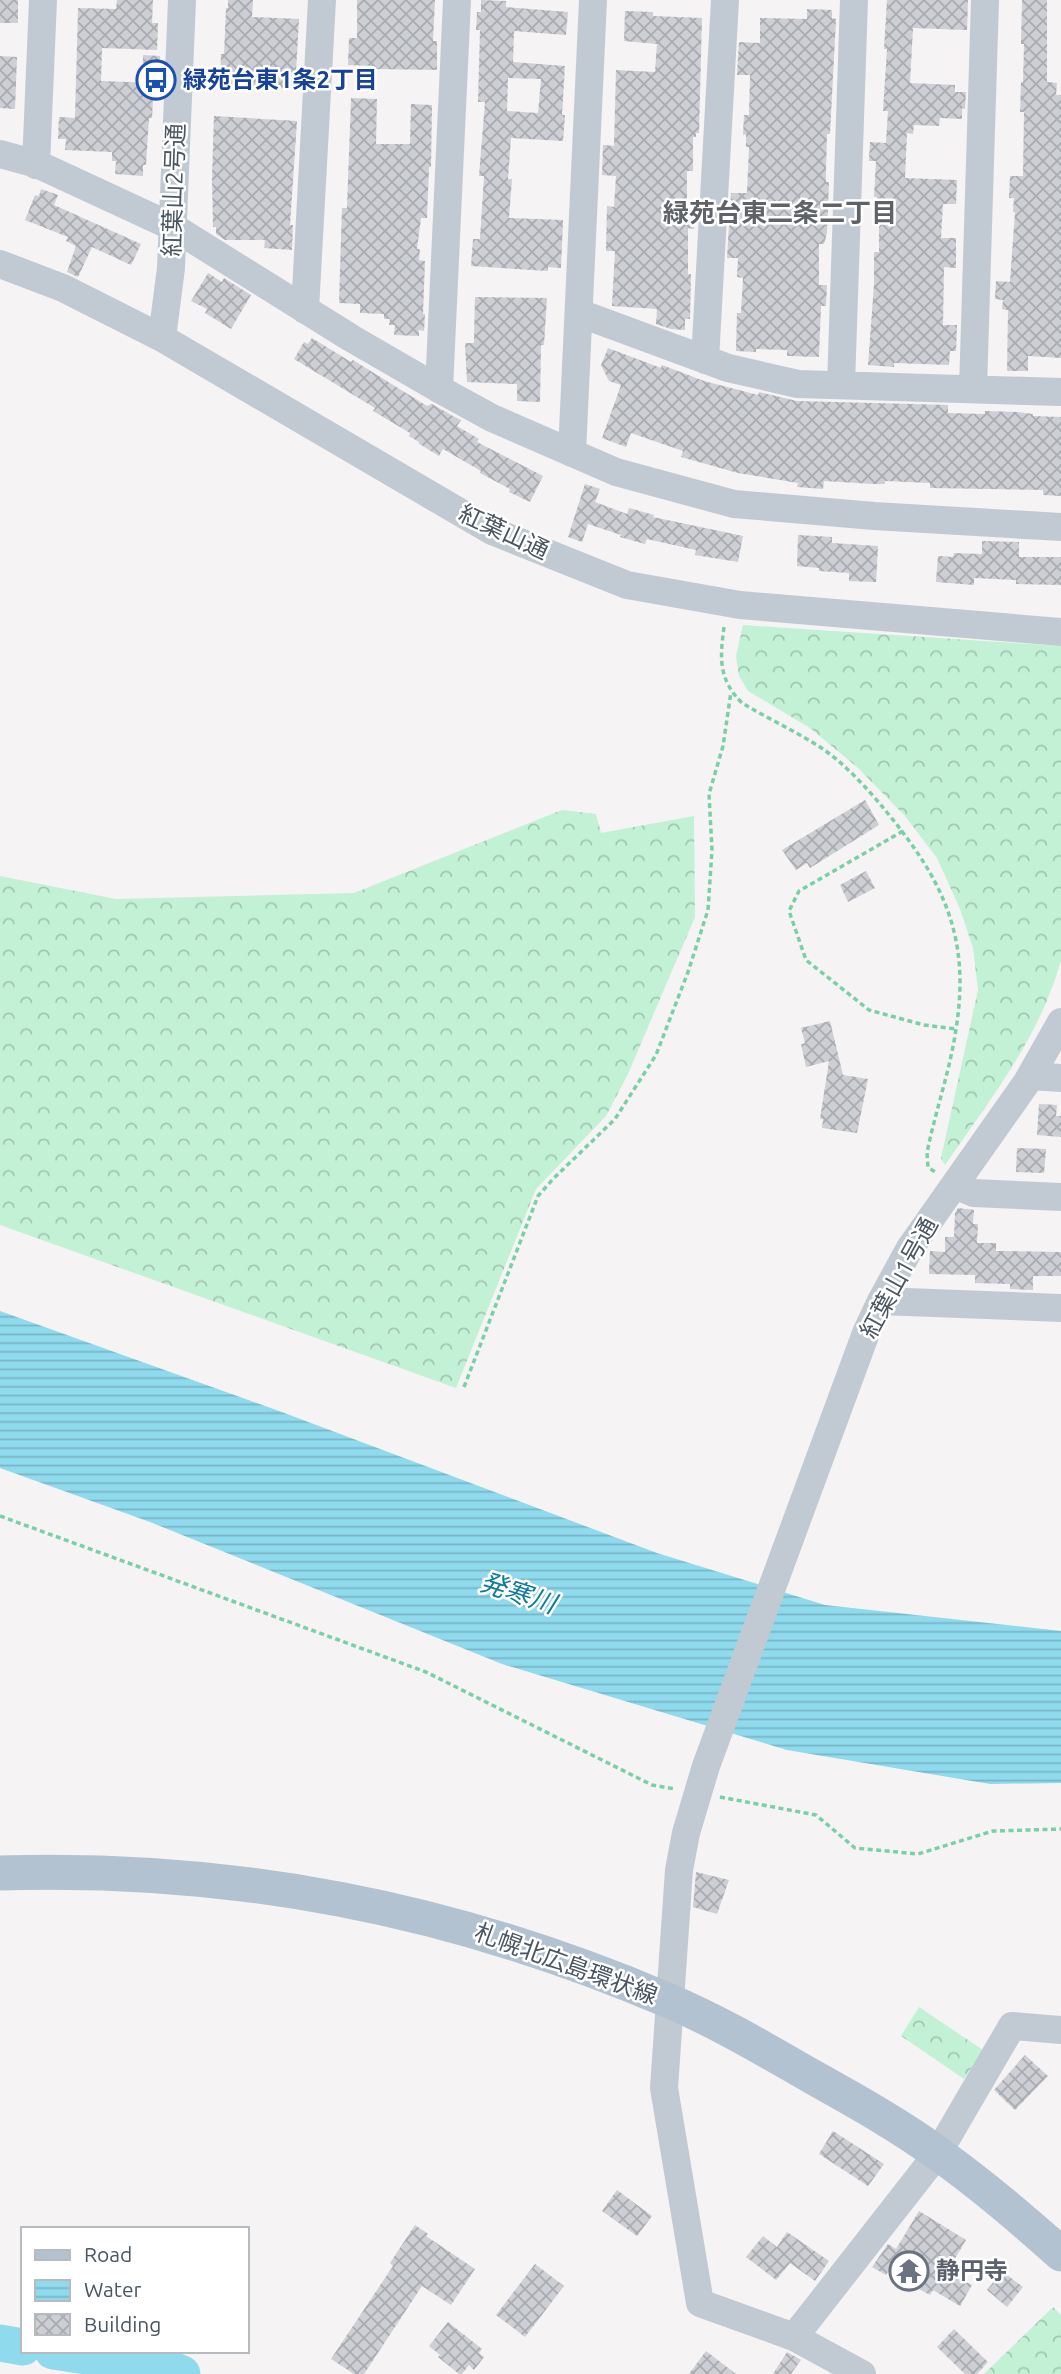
<svg xmlns="http://www.w3.org/2000/svg" width="1061" height="2374" viewBox="0 0 1061 2374" font-family="Ubuntu,'Noto Sans JP',sans-serif">
	<style>
		.forest { fill: url(#forest-crowns) }
		.water { fill: url(#water-rules) }
		.lines { fill: none; stroke-linecap: round; stroke-linejoin: round }
		.river { stroke: #90daee; stroke-width: 37 }
		.building { fill: url(#building-cross-hatch); fill-rule: evenodd }
		.path { stroke: #7ad0a6; stroke-width: 3.5; stroke-dasharray: 5 3.5; stroke-linecap: butt }
		.minor { stroke: #c1cad2; stroke-width: 28 }
		.major { stroke: #b3c2d1; stroke-width: 35 }
		.labels { text-anchor: middle; stroke-width: 5; stroke-linejoin: round; paint-order: stroke }
		.transit-label { font-size: 24px; font-weight: bold; fill: #164399; stroke: #fff; text-anchor: start }
		.street-label { font-size: 24px; fill: #4a5661; stroke: #fff }
		.worship-label { font-size: 24px; font-weight: bold; fill: #5b616d; stroke: #fff; text-anchor: start }
		.neighbourhood-label { font-size: 26px; font-weight: bold; fill: #5f6368; stroke: #fff }
		.water-label { font-size: 26px; font-style: italic; fill: #0c7c9b; stroke: #fff }
	</style>
	<defs>
		<pattern id="forest-crowns" width="20" height="18" patternUnits="userSpaceOnUse" patternTransform="scale(1.75)"><rect width="20" height="18" fill="#c3f1d5"/><path d="M2 6a3 3 0 1 1 6 0M12 15a3 3 0 1 1 6 0" fill="none" stroke="#a0c6b0"/></pattern>
		<pattern id="water-rules" width="6" height="5" patternUnits="userSpaceOnUse" patternTransform="scale(1.75)"><rect width="6" height="5" fill="#90daee"/><path d="M0 2.5h6" fill="none" stroke="#78b4c4"/></pattern>
		<pattern id="building-cross-hatch" width="8" height="8" patternUnits="userSpaceOnUse" patternTransform="scale(1.75)"><rect width="8" height="8" fill="#cdcfd5"/><path d="M0 0l8 8M0 8l8-8" fill="none" stroke="#a8abb0"/></pattern>
	</defs>
	<rect width="100%" height="100%" fill="#f5f3f3"/>
	<!-- forest -->
	<path class="forest" d="M743 625 1061 646V960C1040 1037 990 1100 945 1165L941 1158 978 990 973 948 960 909 937 858 905 816 857 767 810 728 748 691 739 676 736 656Z
		M562 810 596 814 601 833 694 816 695 917 628 1074 606 1116 536 1189 456 1388 0 1225V876L116 899 354 893Z
		M919 2007 983 2050 964 2079 901 2036Z
		M1053 2307 1061 2315V2374H984Z"/>
	<!-- water -->
	<path class="water" d="M0 1311 279 1411 657 1553 825 1605 1061 1631V1783L990 1784 787 1750 502 1664 150 1522 0 1468Z"/>
	<g class="lines">
		<!-- river -->
		<path class="river" d="M0 2343 23 2347
			M53 2351 167 2368 182 2374"/>
	</g>
	<!-- building -->
	<path class="building" d="M0 0H18V23H0Z
		M117 0H153L152 23H158L157 50 102 48 101 81 154 83 152 118H149L146 165H143V176L115 174 116 161H112V152L65 150 66 139H58L59 117 75 118 78 8 116 9Z
		M228 0H253L252 17 299 19 295 89 220 86 221 54H224L226 8H228Z
		M357 0H435L433 41H437V70L374 69V66L348 65 349 38H357Z
		M481 0 506 1V7L568 12 566 35 514 31 513 62 565 66 562 115H565L563 141 511 138 508 179H512L509 218 563 220 561 268 548 267V271L471 266 473 239H480L484 176H479L485 102H478L480 30H476L477 12H481ZM508 78 541 79 538 113 507 111Z
		M887 0H968L967 30 913 28 910 83 955 85V92H966L965 109 962 108V119L940 118 939 126 914 125 913 134 907 133 905 178 957 180 956 204H943L941 238H956V268L944 267 943 325H957L956 351H950L949 365 894 363V367L868 365 874 285V252H879V203H877V197H874L876 161H869L870 142 886 143 888 111H883L887 49H884Z
		M1022 0H1047V82L1057 83 1056 95H1061V358L1028 356V371H1007L1008 310 1002 309 1003 300 995 299 996 281 1010 282 1015 212H1013L1014 198H1009L1010 176H1023L1024 112H1020L1021 82 1023 83 1024 44H1021Z
		M807 9 832 10V18L836 19 830 134H827L826 170V182H829L827 233 824 244H819V285H827L826 306H821L819 357 787 356V350L756 349V352L736 351 737 313H741L743 278 737 277 738 258H727L731 193H747L749 147H746V134L743 135 744 115H749L750 75H737L739 42 760 43V18L807 19Z
		M625 11 653 12V16L702 18 699 133H696V137H693V171H687V210H695L694 229 688 228V274H691L690 319H685V330L671 329 656 324 657 309 612 306 615 251H606L607 206 614 207 616 176 602 175 603 145 614 146 616 70 655 72 657 44 624 41Z
		M143 55 160 56V73L143 72Z
		M0 56 17 57 15 109 0 108Z
		M351 98 377 99 376 144H410L411 104 432 105 431 167H429L427 218H421L417 249H420L419 260 425 261 423 314H425L424 331 419 330V336L394 335 395 325H389L390 319H384V314L360 313V304L339 303 342 208H347Z
		M214 116 297 121 290 225H293L292 250 264 248 265 240H225L216 234V227H213L212 177Z
		M41 189 58 195 54 205 141 244 131 265 92 247 78 277 67 272 76 246 66 241 68 237 25 220 35 195 39 196Z
		M208 273 222 282 224 278 251 295 231 329 205 313 207 309 191 301Z
		M475 297 547 298 544 345H541L540 402 517 401V384L467 382 465 343H474Z
		M312 338 351 362 353 360 427 406 432 404 453 416 461 420 457 426 479 439 477 442 543 476 530 502 509 492 510 489 480 473 481 471 443 449 439 456 418 443 419 442 409 436 410 433 373 411 375 408 294 359 304 342 308 344Z
		M608 348 661 368 662 365 704 381 758 395 759 392 797 401 948 405V413L985 414V411L1017 412 1033 414V416L1061 417V496L1043 495V490L930 488V483L885 481V484H873L824 481 823 489 797 487 798 483 738 473 681 457 683 451 631 433 626 447 602 438 621 385 609 381 601 365Z
		M585 484 600 489 595 502 627 514 629 508 654 515 653 517 743 536 738 562 695 555 696 550 647 539 645 544 620 537 621 535 588 524 582 542 568 537Z
		M798 535 832 537V543L878 546 876 582 849 581V573L819 571V568L797 566Z
		M982 541 1019 542V557H1061V585L1016 584V580L974 578V585L936 582 938 556 953 557 954 553 982 554Z
		M865 800 879 825 810 868 807 863 796 870 782 850Z
		M866 871 875 888 848 902 840 885Z
		M830 1021 843 1075 868 1079 857 1133 822 1128 823 1119H820L829 1061 806 1067 801 1044 805 1043 801 1028Z
		M1039 1104 1057 1105 1056 1116H1061V1137L1037 1135Z
		M1017 1148 1046 1149 1044 1173 1016 1172Z
		M958 1208 974 1210 973 1224H978L977 1243H996V1251L1061 1252V1276H1033V1290L1010 1289V1284L975 1283V1275L929 1274 930 1251 945 1252V1237H954L955 1213Z
		M696 1872 729 1880 717 1914 693 1907Z
		M1025 2055 1048 2076 1015 2110 994 2090Z
		M833 2131 884 2164 868 2186 819 2154Z
		M617 2190 652 2216 637 2236 602 2211Z
		M919 2211 966 2240 947 2272 972 2285 960 2306 933 2290 930 2295 888 2272 886 2275 872 2267 888 2244 896 2249Z
		M415 2225 428 2234 426 2236 475 2269 451 2305 422 2286 364 2374H354L331 2359 393 2266 390 2263Z
		M787 2232 829 2261 815 2281 790 2263 776 2280 746 2257 763 2236 777 2247Z
		M535 2264 564 2286 525 2337 496 2315Z
		M1002 2271 1023 2287 1007 2307 987 2290Z
		M448 2322 482 2349 479 2353 484 2357 474 2370 469 2365 462 2374H459L438 2357 440 2355 429 2346Z
		M954 2329 988 2362 977 2374H965L937 2347Z
		M706 2351 736 2374H689Z
		M787 2352 801 2360 791 2374H773Z"/>
	<g class="lines">
		<!-- path -->
		<path class="path" d="M724 627C720 658 718 679 742 703 767 718 795 731 820 747 843 762 868 789 885 810 943 880 971 937 956 1029 950 1071 935 1112 927 1153L928 1167 935 1172
			M903 831 799 891 789 911 806 960 869 1010 924 1025 956 1029
			M464 1387 538 1196 554 1178 615 1119 656 1055 688 972 708 910 712 850 709 794 723 746 731 692
			M0 1516 426 1672 652 1785 675 1789
			M720 1797 816 1815 855 1848 918 1854 993 1831 1061 1829"/>
		<!-- minor -->
		<path class="minor" d="M0 154 37 164 173 227 351 338 439 389 492 418 616 472 734 504 874 516 1061 527
			M36 165 43 0
			M0 264 63 288 162 338 492 531 627 585 740 605 1061 632
			M305 310 322 0
			M579 313 728 368 798 384 1061 392
			M162 338 171 268 182 0
			M705 360 725 0
			M841 385 854 0
			M439 389 457 0
			M973 389 985 0
			M572 453 593 0
			M1031 1076 1061 1078
			M955 1185 974 1193 1061 1197
			M881 1301 1061 1308
			M794 2337 938 2153 1012 2026 1061 2030
			M862 2374 794 2337 700 2303 664 2088 679 1870 686 1833 706 1766 866 1333 881 1301 910 1248 1027 1082 1061 1022"/>
		<!-- major -->
		<path class="major" d="M0 1873C235 1866 451 1908 667 2000 717 2021 764 2049 811 2076 854 2100 899 2125 940 2155 982 2185 1022 2219 1061 2254"/>
	</g>
	<!-- icons -->
	<defs>
		<g id="bus-ring" transform="scale(2.0125)"><circle r="9.5" fill="#fff" stroke="#1a4fb4" stroke-width="1.5"/><path d="M-5-6H5V4H4V6H2V4H-2V6H-4V4H-5ZM-3.5-4V0h7V-4ZM-3.5 1.2v1.5H-2V1.2ZM2 1.2v1.5H3.5V1.2Z" fill="#1a4fb4"/></g>
		<g id="temple-ring" transform="scale(2.0125)"><circle r="9.5" fill="#fff" stroke="#6b7280" stroke-width="1.5"/><path d="M0-6L5-2H3V0L6.5 2.5H4V6H1.5V3h-3V6H-4V2.5H-6.5L-3 0V-2H-5Z" fill="#6b7280"/></g>
	</defs>
	<g fill-rule="evenodd">
		<use href="#bus-ring" x="156" y="80"/>
		<use href="#temple-ring" x="909" y="2271"/>
	</g>
	<g class="labels">
		<!-- transit labels -->
		<g class="transit-label">
			<text x="183" y="88">緑苑台東1条2丁目</text>
		</g>
		<!-- street labels -->
		<g class="street-label">
			<text transform="translate(174 190) rotate(-88)" y="8">紅葉山2号通</text>
			<text transform="translate(504 532) rotate(25)" y="8">紅葉山通</text>
			<text transform="translate(899 1278) rotate(-61)" y="8">紅葉山1号通</text>
			<text transform="translate(566 1964) rotate(20)" y="8">札幌北広島環状線</text>
		</g>
		<!-- worship labels -->
		<g class="worship-label">
			<text x="936" y="2279">静円寺</text>
		</g>
		<!-- neighbourhood labels -->
		<g class="neighbourhood-label">
			<text x="780" y="222">緑苑台東二条二丁目</text>
		</g>
		<!-- water labels -->
		<g class="water-label">
			<text transform="translate(518 1593) rotate(18)" y="9">発寒川</text>
		</g>
	</g>
	<!-- legend -->
	<rect x="21" y="2227" width="228" height="126" fill="#ffffff" stroke="#b7bbc0" stroke-width="2"/>
	<rect x="35" y="2250" width="35" height="10" fill="#b3c2d1" stroke="#b7bbc0" stroke-width="2"/>
	<text x="84" y="2262" font-size="21" fill="#4a5661">Road</text>
	<rect x="35" y="2280" width="35" height="21" fill="url(#water-rules)" stroke="#b7bbc0" stroke-width="2"/>
	<text x="84" y="2297" font-size="21" fill="#4a5661">Water</text>
	<rect x="35" y="2314" width="35" height="21" fill="url(#building-cross-hatch)" stroke="#b7bbc0" stroke-width="2"/>
	<text x="84" y="2332" font-size="21" fill="#4a5661">Building</text>
</svg>
